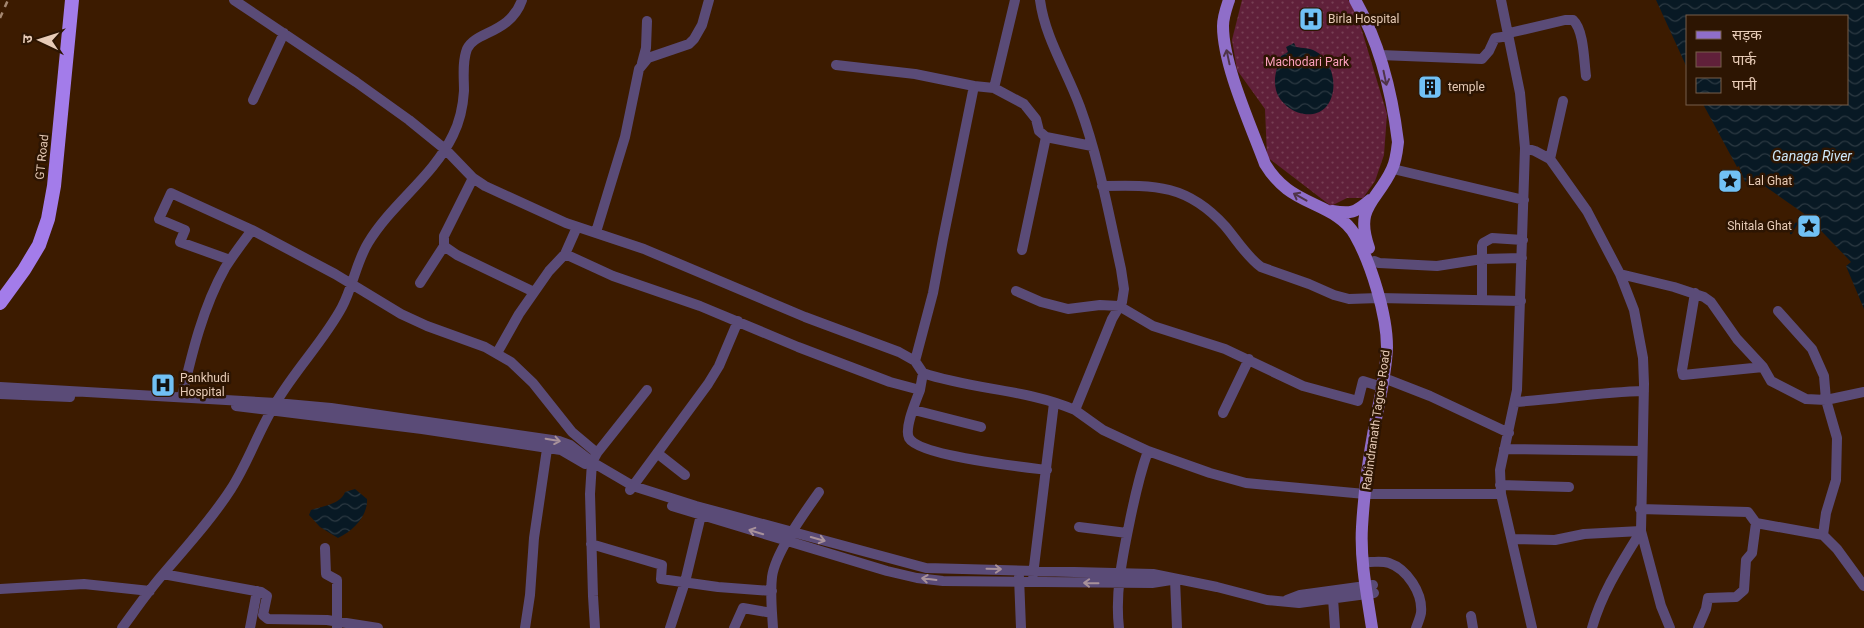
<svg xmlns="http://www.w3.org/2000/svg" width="1864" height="628" viewBox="0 0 1864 628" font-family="Roboto,'Noto Sans Devanagari',sans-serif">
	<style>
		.green { fill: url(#green-dots) }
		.water { fill: url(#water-waves) }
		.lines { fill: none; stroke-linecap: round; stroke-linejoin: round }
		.stream { stroke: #081924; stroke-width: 2.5 }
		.minor { stroke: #5a4b77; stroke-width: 10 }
		.major { stroke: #8f6ec9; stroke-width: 12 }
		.highway { stroke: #a37cea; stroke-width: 14 }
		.rail { stroke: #a48770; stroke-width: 2.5; stroke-dasharray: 6 6; stroke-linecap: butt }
		.oneway { stroke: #4f3448 }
		.oneway2 { stroke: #a8919a }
		.labels { text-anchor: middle; stroke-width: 5; stroke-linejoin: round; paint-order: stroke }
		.poi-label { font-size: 12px; fill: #e7cbb7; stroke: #2d1502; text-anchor: start }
		.park-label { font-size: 12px; fill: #fb9fbd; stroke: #2d1502 }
		.street-label { font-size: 12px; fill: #e7cbb7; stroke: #2d1502 }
		.water-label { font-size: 14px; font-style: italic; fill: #cbe6f9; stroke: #2d1502 }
	</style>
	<defs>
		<pattern id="green-dots" width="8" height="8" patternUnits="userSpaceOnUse" patternTransform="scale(1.25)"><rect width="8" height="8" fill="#60203a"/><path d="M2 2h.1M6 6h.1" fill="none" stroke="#773f54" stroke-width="1.8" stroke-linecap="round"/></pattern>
		<pattern id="water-waves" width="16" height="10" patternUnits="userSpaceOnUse" patternTransform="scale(1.25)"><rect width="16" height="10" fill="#081924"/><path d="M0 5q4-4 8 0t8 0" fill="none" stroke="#2c3942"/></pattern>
	</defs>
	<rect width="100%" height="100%" fill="#3c1b00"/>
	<!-- green -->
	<path class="green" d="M1242 0H1348L1352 5 1362 31 1387 114 1384 155 1375 181 1363 198H1347L1331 206 1267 157 1265 109 1237 70 1232 40Z"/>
	<!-- water -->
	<path class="water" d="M1656 0H1864V309L1846 266 1851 262 1806 215 1753 178 1745 182 1739 166 1737 167 1703 104H1848V16H1688V70Z
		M1294 43 1296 47C1302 48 1310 48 1315 51 1334 60 1340 93 1325 108 1309 123 1281 109 1276 90 1273 78 1277 67 1281 56L1288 52 1286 47Z
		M355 489 367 499C368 516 353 531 338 538L320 527 309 515 311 510C323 506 341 504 345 492Z"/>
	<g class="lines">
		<!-- stream -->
		<path class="stream" d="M1791 233 1796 224 1799 223 1807 212"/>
		<!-- minor -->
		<path class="minor" d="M234 0 356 82 409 120 446 150 473 178 485 186 566 223 644 249 805 317 899 352 915 361 923 373C973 390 1027 389 1075 410
			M1040 0C1045 38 1067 71 1080 107 1099 159 1109 215 1121 269L1124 289 1122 302 1112 319 1075 410 1103 430 1148 451 1210 473 1246 483 1365 494H1501L1532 628
			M1501 0 1520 93 1525 148 1517 390 1500 470 1501 494
			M1509 33 1565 20H1573C1584 30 1584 61 1586 76
			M1380 55 1482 59 1489 51 1495 38 1509 36
			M642 63 646 48 647 21
			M836 65 915 74 974 86
			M994 88 1024 104 1036 119 1039 131 1046 137 1092 146
			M253 100 284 33
			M1525 148 1535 151 1550 159 1587 211 1620 274 1634 310 1643 358 1644 384 1641 531 1661 606 1670 628
			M1550 159 1563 101
			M1393 169 1524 200
			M473 178 444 236V246L457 255 534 292
			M1102 186C1155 185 1187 184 1225 226 1237 240 1246 256 1261 267L1309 284 1334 295 1349 299 1379 298 1521 301
			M596 232 625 137 639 69 648 58 689 44 694 39 702 25 709 0
			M1022 250 1046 137
			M565 254 613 276 700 306 798 347 890 382 920 390 923 373
			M230 260 180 242 185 230 159 219 171 193 252 230
			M1374 261 1379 263 1437 266 1482 259 1522 258
			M1620 274 1674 287 1704 297 1711 302 1737 339 1763 367 1771 381 1806 399 1826 400 1864 392
			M420 283 444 246
			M1016 291 1041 302 1068 309 1100 305 1119 306 1153 326 1225 349 1303 386 1358 401 1363 381 1382 387
			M1695 293 1682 370 1683 375 1763 367
			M1482 300V246L1483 243 1492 238 1523 240
			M1778 311 1812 349 1824 376 1826 400 1837 438 1836 480 1826 513 1823 535 1837 549 1864 586
			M497 353 519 314 549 271 565 254 577 227
			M915 361 933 293 943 239 974 86 994 88 1015 0
			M1389 380 1430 396 1509 433
			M0 387 276 403 331 408 559 441 570 445 592 462 633 486 696 506 926 568 1153 574 1217 587 1267 600 1299 603 1374 593
			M920 390C916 401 904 428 909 438 919 456 1023 467 1047 470
			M0 394 70 397
			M182 396C192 353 203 307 225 268 233 255 243 242 252 230L335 274 401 314 427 326 485 347 511 362 533 383 572 432 597 453 592 462 590 494 593 596 595 628
			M1515 402C1559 399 1601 392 1644 391
			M236 406 422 429 561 450 585 464
			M914 410 981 427
			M1223 413 1249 359
			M1504 449 1642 451
			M597 453 647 390
			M657 453 685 475
			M1500 485 1569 487
			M630 490 708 384 719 366 738 321
			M672 506 887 571 917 578 943 581 1152 583 1171 580
			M1640 509 1748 512 1756 523
			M1079 527 1127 533
			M1512 539 1555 540 1584 534 1641 531
			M591 544 662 565 661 579 718 587 772 591
			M325 548 326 574 337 580V627
			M1370 562C1376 562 1383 561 1389 563 1407 569 1423 593 1421 613 1420 618 1418 623 1416 628
			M163 574 261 592 267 596 263 615 268 619 327 620 378 628
			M1033 575 1054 403
			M1019 577 1021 628
			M1175 579 1177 628
			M0 589 84 584 150 591
			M1333 598 1335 628
			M1287 600 1300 595 1373 585
			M1471 616 1473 628
			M122 628C136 609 149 590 164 573 187 546 211 520 231 489 249 461 259 429 277 401 296 369 325 339 342 307 353 286 356 263 368 243 392 203 433 177 453 135 460 121 463 107 464 91 464 78 462 62 467 49 475 31 510 34 522 0
			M250 628 257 591
			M525 628 530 595 534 538 547 449
			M670 628 685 582 701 515
			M734 628 743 608 772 613
			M773 628C772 611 770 594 772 577 775 553 805 512 819 492
			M1119 628C1115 594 1122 559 1129 525 1134 500 1139 476 1148 451
			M1592 628C1602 592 1622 562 1641 531
			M1698 628 1706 609 1708 598 1736 597 1744 590 1746 560 1752 553 1756 523 1823 535"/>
		<!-- major -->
		<path class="major" d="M1229 0C1226 9 1223 17 1223 26 1223 65 1251 126 1265 164 1271 174 1278 182 1287 189 1309 206 1341 210 1355 235 1371 263 1387 315 1387 347 1386 375 1379 402 1374 429 1368 461 1364 494 1362 527 1360 560 1367 595 1372 628
			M1355 0C1380 43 1392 93 1398 142 1397 151 1396 161 1392 169 1377 202 1354 206 1369 248
			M1332 211C1351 214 1355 213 1370 200"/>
		<!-- highway -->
		<path class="highway" d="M0 303 24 270 39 245 48 219 54 186 72 0"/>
		<!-- rail -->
		<path class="rail" d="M0 18 8 0"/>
	</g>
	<!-- one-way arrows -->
	<defs><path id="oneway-shaft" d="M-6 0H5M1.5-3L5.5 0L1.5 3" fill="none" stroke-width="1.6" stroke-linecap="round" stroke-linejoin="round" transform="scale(1.25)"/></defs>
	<g class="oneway">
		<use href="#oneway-shaft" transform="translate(1228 57) rotate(-102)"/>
		<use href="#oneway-shaft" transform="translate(1385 78) rotate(78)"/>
		<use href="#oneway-shaft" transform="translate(1300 197) rotate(-151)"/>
	</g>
	<g class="oneway2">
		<use href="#oneway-shaft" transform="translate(553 440) rotate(10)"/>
		<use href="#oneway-shaft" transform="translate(756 532) rotate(-163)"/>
		<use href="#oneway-shaft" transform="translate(818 539) rotate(16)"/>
		<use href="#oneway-shaft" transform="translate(994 569) rotate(1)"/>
		<use href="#oneway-shaft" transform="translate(929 579) rotate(-173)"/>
		<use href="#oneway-shaft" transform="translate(1091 583) rotate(-179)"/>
	</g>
	<!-- icons -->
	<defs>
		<g id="hospital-square" transform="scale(1.25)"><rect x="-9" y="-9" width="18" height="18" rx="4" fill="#71c1f5" stroke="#2d1502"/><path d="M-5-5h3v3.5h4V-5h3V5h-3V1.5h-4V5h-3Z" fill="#111"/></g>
		<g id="building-square" transform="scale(1.25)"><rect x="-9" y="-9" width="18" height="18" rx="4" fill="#71c1f5" stroke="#2d1502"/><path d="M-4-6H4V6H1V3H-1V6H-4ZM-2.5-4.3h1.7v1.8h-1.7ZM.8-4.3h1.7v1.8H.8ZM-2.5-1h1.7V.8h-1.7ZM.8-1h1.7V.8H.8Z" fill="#111"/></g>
		<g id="sight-square" transform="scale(1.25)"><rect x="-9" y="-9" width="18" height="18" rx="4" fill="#71c1f5" stroke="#2d1502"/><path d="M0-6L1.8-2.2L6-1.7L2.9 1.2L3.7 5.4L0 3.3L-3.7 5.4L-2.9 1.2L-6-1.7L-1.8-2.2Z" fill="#111"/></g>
	</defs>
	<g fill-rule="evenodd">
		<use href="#hospital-square" x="1311" y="19"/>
		<use href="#building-square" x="1430" y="87"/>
		<use href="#sight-square" x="1730" y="181"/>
		<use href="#sight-square" x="1809" y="226"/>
		<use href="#hospital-square" x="163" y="385"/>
	</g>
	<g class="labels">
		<!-- poi labels -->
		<g class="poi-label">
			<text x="1328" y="23">Birla Hospital</text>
			<text x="1448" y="91">temple</text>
			<text x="1748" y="185">Lal Ghat</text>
			<text x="1792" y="230" text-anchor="end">Shitala Ghat</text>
			<text x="180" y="382">Pankhudi<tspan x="180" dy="14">Hospital</tspan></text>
		</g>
		<!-- park labels -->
		<g class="park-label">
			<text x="1307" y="66">Machodari Park</text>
		</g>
		<!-- street labels -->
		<g class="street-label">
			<text transform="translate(42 157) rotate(-84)" y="4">GT Road</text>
			<text transform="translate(1376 420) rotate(-82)" y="4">Rabindranath Tagore Road</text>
		</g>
		<!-- water labels -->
		<g class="water-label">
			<text x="1812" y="161">Ganaga River</text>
		</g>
	</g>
	<!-- legend -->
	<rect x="1686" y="15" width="162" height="90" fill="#2d1502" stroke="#775e4a"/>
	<rect x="1696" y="31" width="25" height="8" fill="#8f6ec9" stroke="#775e4a"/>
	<text x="1732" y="40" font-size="15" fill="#e7cbb7">सड़क</text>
	<rect x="1696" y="52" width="25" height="15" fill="#60203a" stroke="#775e4a"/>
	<text x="1732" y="65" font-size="15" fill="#e7cbb7">पार्क</text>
	<rect x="1696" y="78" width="25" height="15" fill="url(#water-waves)" stroke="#775e4a"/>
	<text x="1732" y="90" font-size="15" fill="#e7cbb7">पानी</text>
	<!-- north arrow -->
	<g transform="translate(40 40) rotate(274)" stroke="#2d1502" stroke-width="4" paint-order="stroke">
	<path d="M0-4L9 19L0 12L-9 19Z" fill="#e7cbb7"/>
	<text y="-8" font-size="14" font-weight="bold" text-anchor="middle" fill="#e7cbb7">उ</text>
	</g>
</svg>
